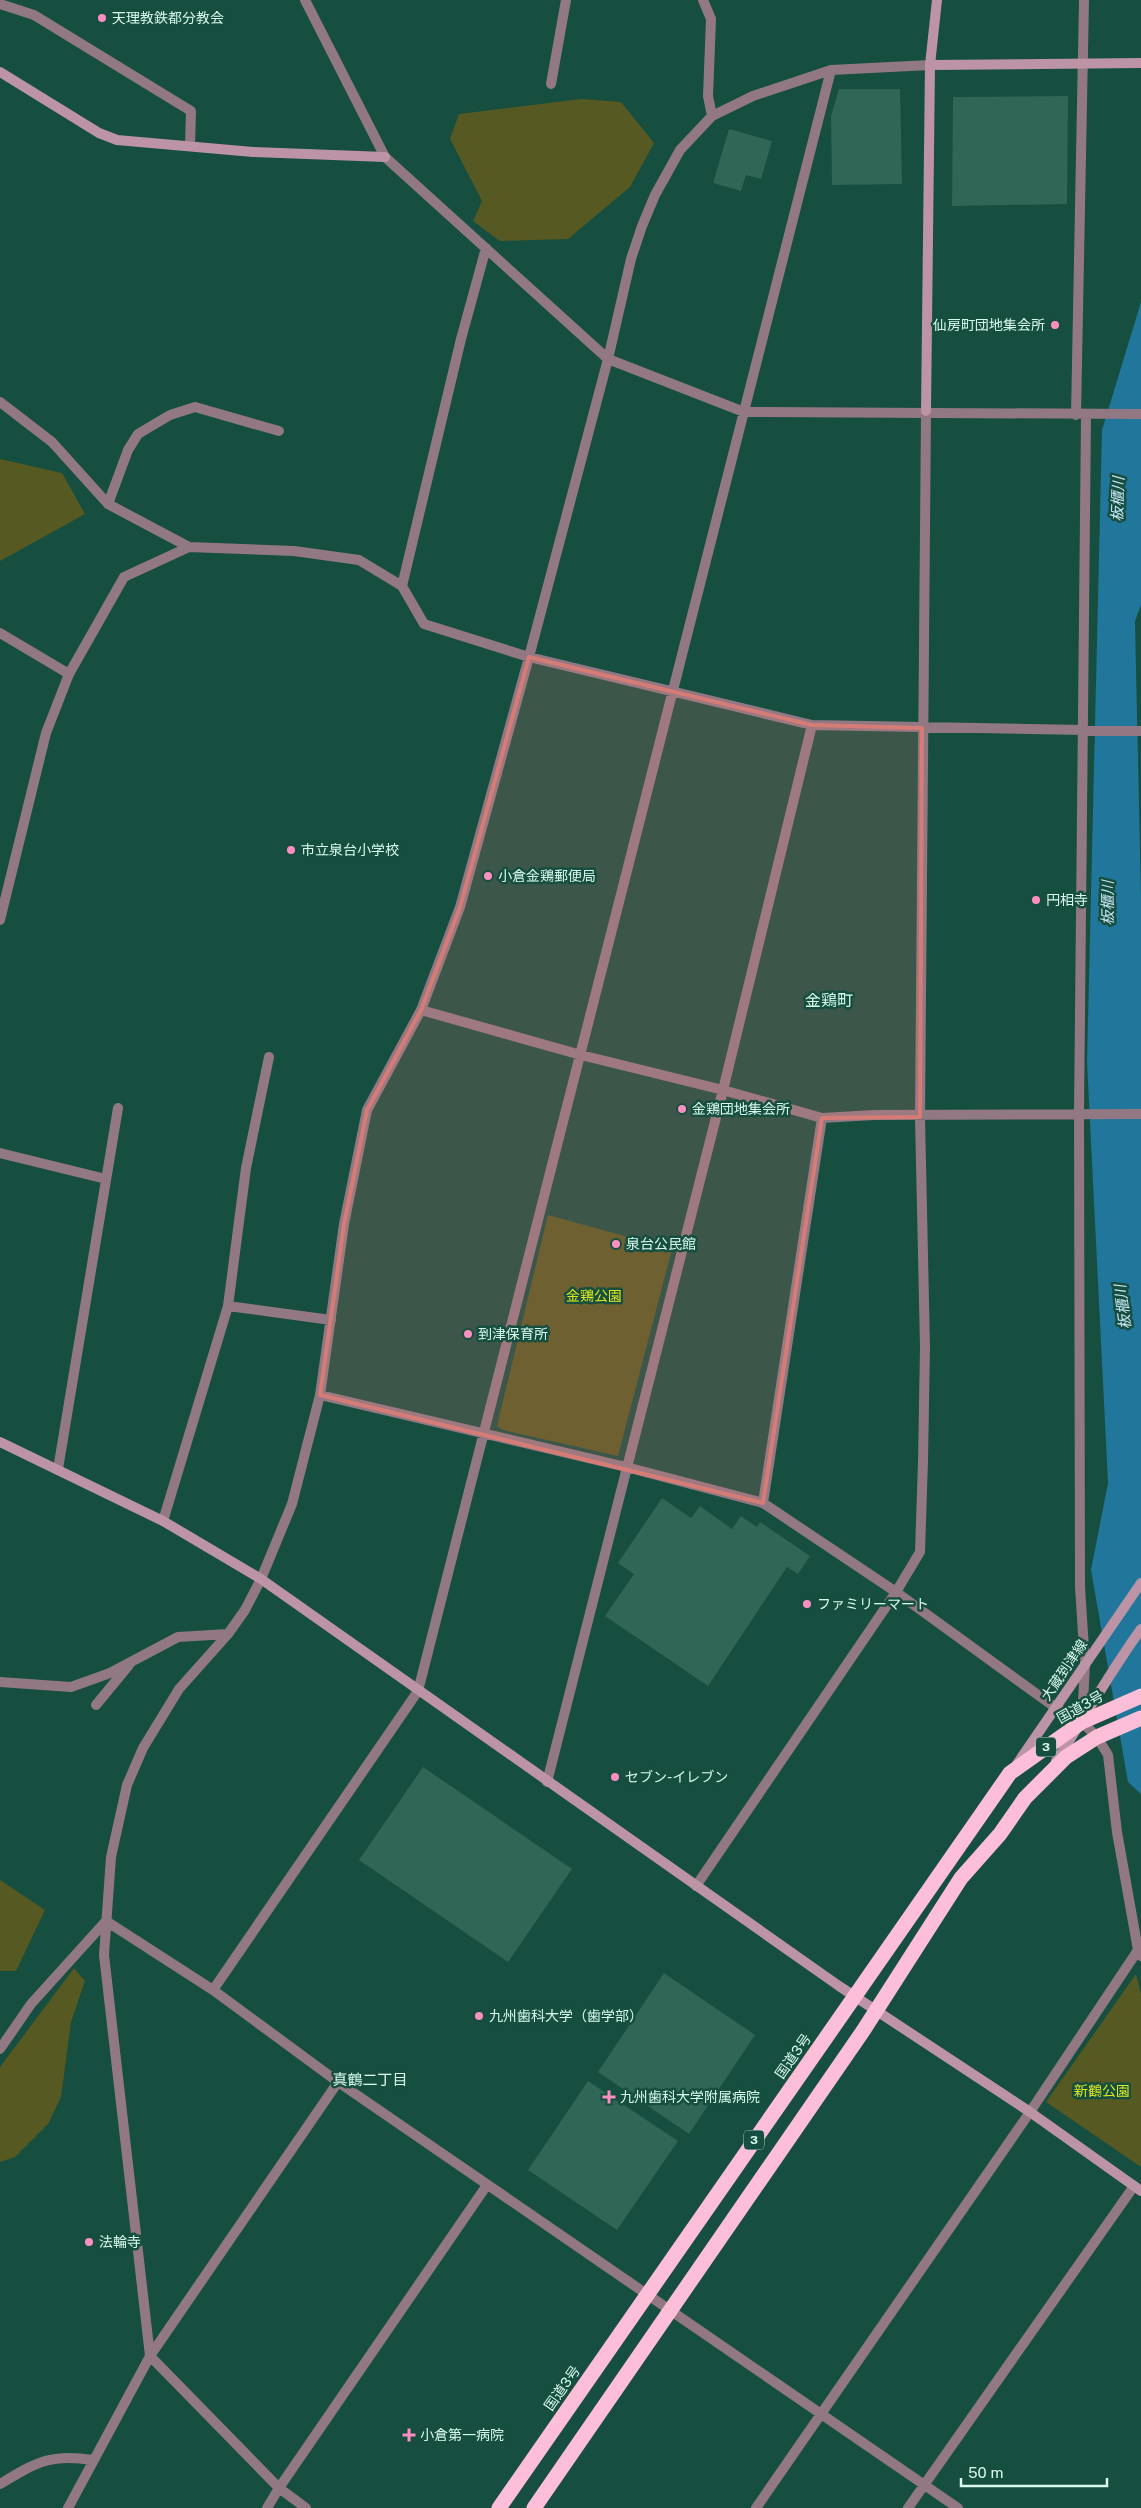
<svg xmlns="http://www.w3.org/2000/svg" width="1141" height="2508" viewBox="0 0 1141 2508" font-family="'Public Sans','Noto Sans JP',sans-serif">
	<style>
		.green { fill: #565921 }
		.water { fill: #20769b }
		.building { fill: #2f6656 }
		.lines { fill: none; stroke-linecap: round; stroke-linejoin: round }
		.lane { stroke: #927882; stroke-width: 10 }
		.street { stroke: #927882; stroke-width: 10 }
		.secondary { stroke: #bd94a5; stroke-width: 10 }
		.highway { stroke: #fdbed8; stroke-width: 15 }
		.marked { fill: #d67c77; fill-opacity: 0.2; stroke: #d67c77; stroke-width: 4; stroke-linejoin: round }
		.poi-dot { fill: #fc8fc1; stroke: #164e3f; stroke-width: 2 }
		.labels { text-anchor: middle; stroke-width: 5; stroke-linejoin: round; paint-order: stroke }
		.shield { fill: #164e3f; stroke: #9dc6b9; stroke-width: 1 }
		.shield-label { font-size: 12px; font-weight: bold; fill: #d7faed }
		.poi-label { font-size: 14px; fill: #d7faed; stroke: #164e3f; text-anchor: start }
		.park-label { font-size: 14px; fill: #dfe61e; stroke: #164e3f }
		.street-label { font-size: 14px; fill: #d7faed; stroke: #164e3f }
		.water-label { font-size: 15px; font-style: italic; fill: #c8e6f6; stroke: #164e3f }
		.neighbourhood-label { font-size: 15px; fill: #d7faed; stroke: #164e3f }
		.quarter-label { font-size: 16px; fill: #d7faed; stroke: #164e3f }
	</style>
	<rect width="100%" height="100%" fill="#164e3f"/>
	<!-- green -->
	<path class="green" d="M581 99 621 102 654 143 630 187 568 239 500 241 473 221 482 201 450 139 459 114Z
		M0 459 62 473 85 514 0 561Z
		M548 1215 672 1249 618 1456 503 1430 497 1426Z
		M0 1880 45 1910 16 1971H0Z
		M74 1968 85 1981 71 2022 61 2097 48 2124 15 2157 0 2162V2067Z
		M1136 1974 1141 1994V2167L1046 2102Z"/>
	<!-- water -->
	<path class="water" d="M1141 302V605L1135 621 1141 897V1794L1128 1782 1091 1570 1108 1483 1087 1062 1102 430Z"/>
	<!-- building -->
	<path class="building" d="M839 89H900L902 184 832 185 831 116Z
		M1068 96 1067 204 952 206 953 97Z
		M729 129 772 141 761 179 746 175 741 191 713 183Z
		M662 1498 691 1518 700 1506 732 1529 741 1516 757 1527 760 1522 810 1556 798 1574 787 1567 708 1686 605 1616 634 1574 618 1563Z
		M423 1767 572 1869 508 1962 359 1860Z
		M664 1973 755 2035 689 2134 598 2072Z
		M588 2081 678 2141 617 2230 528 2170Z"/>
	<g class="lines">
		<!-- lane -->
		<path class="lane" d="M108 504 128 450 138 434 170 415 195 407 279 431
			M0 633 69 674"/>
		<!-- street -->
		<path class="street" d="M305 0 385 157 608 359 744 412 1141 414
			M703 0 711 19 708 96 712 116
			M0 4 34 15 191 111 190 146
			M551 84 566 0
			M0 402 52 442 108 504 189 547 294 551 359 560 402 586 424 624 529 657 812 725 1141 731
			M1076 415 1084 0
			M402 586 461 339 486 248
			M0 920 46 733 69 674 124 577 189 547
			M421 1010 581 1055 723 1090 822 1118 874 1115 1141 1114
			M0 1153 106 1179
			M228 1306 331 1320
			M320 1395 626 1467 763 1503 896 1592 1056 1708 1082 1722 1097 1737 1108 1755 1117 1832 1138 1950 1141 1956
			M58 1469 118 1108
			M763 1503 822 1118
			M163 1521 228 1306 246 1168 269 1057
			M0 1682 71 1687 110 1673 178 1637 228 1634
			M96 1705 129 1665
			M1082 1722 1085 1664 1080 1587 1079 1113 1086 415
			M547 1782 723 1090 812 725
			M696 1886 896 1592 920 1552 923 1461 925 1347 920 1117 926 411
			M106 1921 213 1990 338 2082 958 2508
			M213 1990 418 1691 831 70
			M0 2049 31 2004 106 1921
			M0 2484C35 2463 51 2453 92 2460
			M68 2508 150 2356 338 2082
			M267 2508 279 2488 487 2185
			M306 2508 279 2488 150 2356 104 1955 111 1857 127 1785 143 1748 179 1689 228 1634 245 1610 261 1579 292 1504 320 1395 344 1224 367 1110 421 1010 460 907 529 657 608 359 631 259 642 226 655 195 680 150 712 116 753 96 831 70 930 65
			M756 2508 1030 2112 1138 1950
			M908 2508 1134 2186"/>
		<!-- secondary -->
		<path class="secondary" d="M930 65 1141 63
			M0 72 99 133 117 140 253 152 385 157
			M926 411 930 65 937 0
			M0 1442 163 1521 261 1579 839 1986 1030 2112 1141 2191
			M1056 1761C1085 1717 1110 1672 1141 1629
			M1017 1764 1141 1583"/>
		<!-- highway -->
		<path class="highway" d="M499 2508 1010 1773 1082 1722 1141 1696
			M534 2508 863 2031 961 1878 1000 1834 1025 1798 1066 1757 1097 1737 1141 1718"/>
	</g>
	<!-- marked area -->
	<path class="marked" d="M529 657 812 725 922 728 920 1117 822 1118 763 1503 320 1395 344 1224 367 1110 421 1010 460 907Z"/>
	<!-- markers -->
	<g class="poi-dot">
		<circle cx="102" cy="18" r="5"/>
		<circle cx="1055" cy="325" r="5"/>
		<circle cx="291" cy="850" r="5"/>
		<circle cx="488" cy="876" r="5"/>
		<circle cx="1036" cy="900" r="5"/>
		<circle cx="682" cy="1109" r="5"/>
		<circle cx="616" cy="1244" r="5"/>
		<circle cx="468" cy="1334" r="5"/>
		<circle cx="807" cy="1604" r="5"/>
		<circle cx="615" cy="1777" r="5"/>
		<circle cx="479" cy="2016" r="5"/>
		<path d="M606.5 2089.5h5v5h5v5h-5v5h-5v-5h-5v-5h5z"/>
		<circle cx="89" cy="2242" r="5"/>
		<path d="M406.5 2427.5h5v5h5v5h-5v5h-5v-5h-5v-5h5z"/>
	</g>
	<g class="labels">
		<!-- shield labels -->
		<g class="shield">
			<rect x="1036" y="1737.5" width="20" height="19" rx="4"/>
			<rect x="744" y="2130.5" width="20" height="19" rx="4"/>
		</g>
		<g class="shield-label">
			<text x="1046" y="1751">3</text>
			<text x="754" y="2144">3</text>
		</g>
		<!-- poi labels -->
		<g class="poi-label">
			<text x="112" y="23">天理教鉄都分教会</text>
			<text x="1045" y="330" text-anchor="end">仙房町団地集会所</text>
			<text x="301" y="855">市立泉台小学校</text>
			<text x="498" y="881">小倉金鶏郵便局</text>
			<text x="1046" y="905">円相寺</text>
			<text x="692" y="1114">金鶏団地集会所</text>
			<text x="626" y="1249">泉台公民館</text>
			<text x="478" y="1339">到津保育所</text>
			<text x="817" y="1609">ファミリーマート</text>
			<text x="625" y="1782">セブン-イレブン</text>
			<text x="489" y="2021">九州歯科大学（歯学部）</text>
			<text x="620" y="2102">九州歯科大学附属病院</text>
			<text x="99" y="2247">法輪寺</text>
			<text x="420" y="2440">小倉第一病院</text>
		</g>
		<!-- park labels -->
		<g class="park-label">
			<text x="594" y="1301">金鶏公園</text>
			<text x="1102" y="2096">新鶴公園</text>
		</g>
		<!-- street labels -->
		<g class="street-label">
			<text transform="translate(1064 1670) rotate(-56)" y="5">大蔵到津線</text>
			<text transform="translate(1080 1707) rotate(-29)" y="5">国道3号</text>
			<text transform="translate(793 2056) rotate(-55)" y="5">国道3号</text>
			<text transform="translate(562 2388) rotate(-55)" y="5">国道3号</text>
		</g>
		<!-- water labels -->
		<g class="water-label">
			<text transform="translate(1118 499) rotate(-88)" y="5">板櫃川</text>
			<text transform="translate(1108 903) rotate(-90)" y="5">板櫃川</text>
			<text transform="translate(1123 1307) rotate(-97)" y="5">板櫃川</text>
		</g>
		<!-- neighbourhood labels -->
		<g class="neighbourhood-label">
			<text x="370" y="2085">真鶴二丁目</text>
		</g>
		<!-- quarter labels -->
		<g class="quarter-label">
			<text x="829" y="1006">金鶏町</text>
		</g>
	</g>
	<!-- scale -->
	<path d="M961 2478v8h146v-8" fill="none" stroke="#d7faed" stroke-width="2.5"/>
	<text x="968" y="2478" font-size="15" fill="#d7faed" stroke="#164e3f" stroke-width="4" paint-order="stroke">50 m</text>
</svg>
